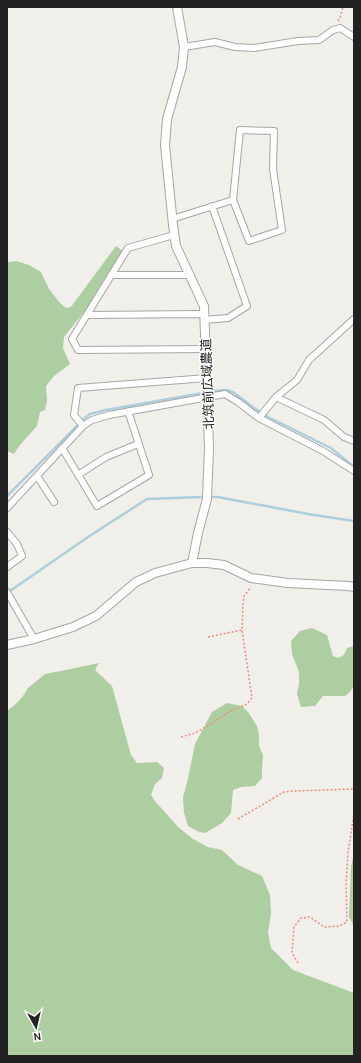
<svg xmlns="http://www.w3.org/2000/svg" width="361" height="1063" viewBox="0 0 361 1063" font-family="Karla,'Noto Sans JP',sans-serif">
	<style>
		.forest { fill: #accea0 }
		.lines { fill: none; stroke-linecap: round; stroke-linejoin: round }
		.stream { stroke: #accfdc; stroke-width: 2.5 }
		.minor-casing { stroke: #a6a6a6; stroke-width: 8 }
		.tertiary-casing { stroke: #a6a6a6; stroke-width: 10 }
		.path { stroke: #f38a78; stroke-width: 1.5; stroke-dasharray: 2 2; stroke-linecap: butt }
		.minor { stroke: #fff; stroke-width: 6 }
		.tertiary { stroke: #fff; stroke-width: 8 }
		.labels { text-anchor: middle; stroke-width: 3; stroke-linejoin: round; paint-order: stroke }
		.street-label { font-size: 13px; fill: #222; stroke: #fff }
	</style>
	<rect width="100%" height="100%" fill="#f1efe9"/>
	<!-- forest -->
	<path class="forest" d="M116 246 123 251 88 307 64 337 63 348 70 364 54 376 46 386 47 401 45 410 40 412 37 426 19 446 14 454 7 451V263L8 262 16 261 29 265 41 272 49 289 60 303 66 308 71 307Z
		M312 628 327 635 333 656 338 658 344 655 347 648 354 646V685L350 692 345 696H323L315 706 301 707 297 694 299 684V672L292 654 291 641 300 631Z
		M99 663 95 670 112 686 131 755 137 763 157 762 164 768 162 778 155 784 151 795 155 801 178 827 193 839 208 847 222 850 238 865 262 876 270 895 271 914 268 933 271 948 293 970 354 993V1056H7V711L17 703 23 696 28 688 45 674 61 671Z
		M227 703 242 706 248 712 257 726 259 735V746L263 755 262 770V778L255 786 241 787 233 790 231 813 222 823 205 833 199 832 188 826 184 813 183 797 187 783 195 744 212 712Z
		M354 852V926L349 917 351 867Z"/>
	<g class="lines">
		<!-- stream -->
		<path class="stream" d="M7 496 85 418 90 414 106 410 214 391 226 390 233 392 254 408 268 417 331 448 354 467
			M7 593 91 535 147 499 202 497H218L308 514 354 521"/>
		<!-- minor casing -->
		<g class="minor-casing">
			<path id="minor" d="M184 47 215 42 235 47 254 48 298 41 319 40 333 30 340 28 354 37
				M240 130 274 131 273 169 282 230 249 241 233 200Z
				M172 219 233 200
				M174 235 128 248 72 339 78 350 206 349
				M111 275H190
				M87 315 204 314
				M204 320 228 318 247 306 212 206
				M276 397 324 420 344 437 354 441
				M259 418 276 397 297 380 309 360 354 319
				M83 426 74 415 78 388 207 378
				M62 448 97 506 149 475 128 411
				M78 475 106 457 138 444
				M37 476 54 502
				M7 508 83 426 92 420 109 415 225 394 238 402 259 418 323 451 354 471
				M7 532 17 544 22 556 7 567
				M7 592 34 639"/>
		</g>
		<!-- tertiary casing -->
		<g class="tertiary-casing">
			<path id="tertiary" d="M177 7 184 47 182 67 167 119 165 145 173 225 176 246 204 306 209 448 207 499 198 533 192 563
				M7 645 34 639 73 627 96 616 136 582 155 573 192 563H207L224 565 251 578 288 583 348 586 354 587"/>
		</g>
		<!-- path -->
		<path class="path" d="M338 21 340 18 343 7
			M208 637 242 630
			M181 737 195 733 209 725 229 712 247 704 252 698 242 630 243 604 244 596 251 587
			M238 819 284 792 292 791 354 789
			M298 963 292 953 294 927 301 918 310 917 324 927 339 926 347 922 346 885 348 852 354 814"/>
		<!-- minor -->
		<use href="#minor" class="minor"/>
		<!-- tertiary -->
		<use href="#tertiary" class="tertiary"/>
	</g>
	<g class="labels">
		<!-- street labels -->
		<g class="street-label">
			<text transform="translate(207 384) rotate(-92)" y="5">北筑前広域農道</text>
		</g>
	</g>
	<!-- border -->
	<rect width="361" height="1063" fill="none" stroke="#222222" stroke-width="16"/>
	<!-- north arrow -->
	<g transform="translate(36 1027) rotate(172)" stroke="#ffffff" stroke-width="3" paint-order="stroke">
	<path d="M0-3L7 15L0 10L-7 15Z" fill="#222222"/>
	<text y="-6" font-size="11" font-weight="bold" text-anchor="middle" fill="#222222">N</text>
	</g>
</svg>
